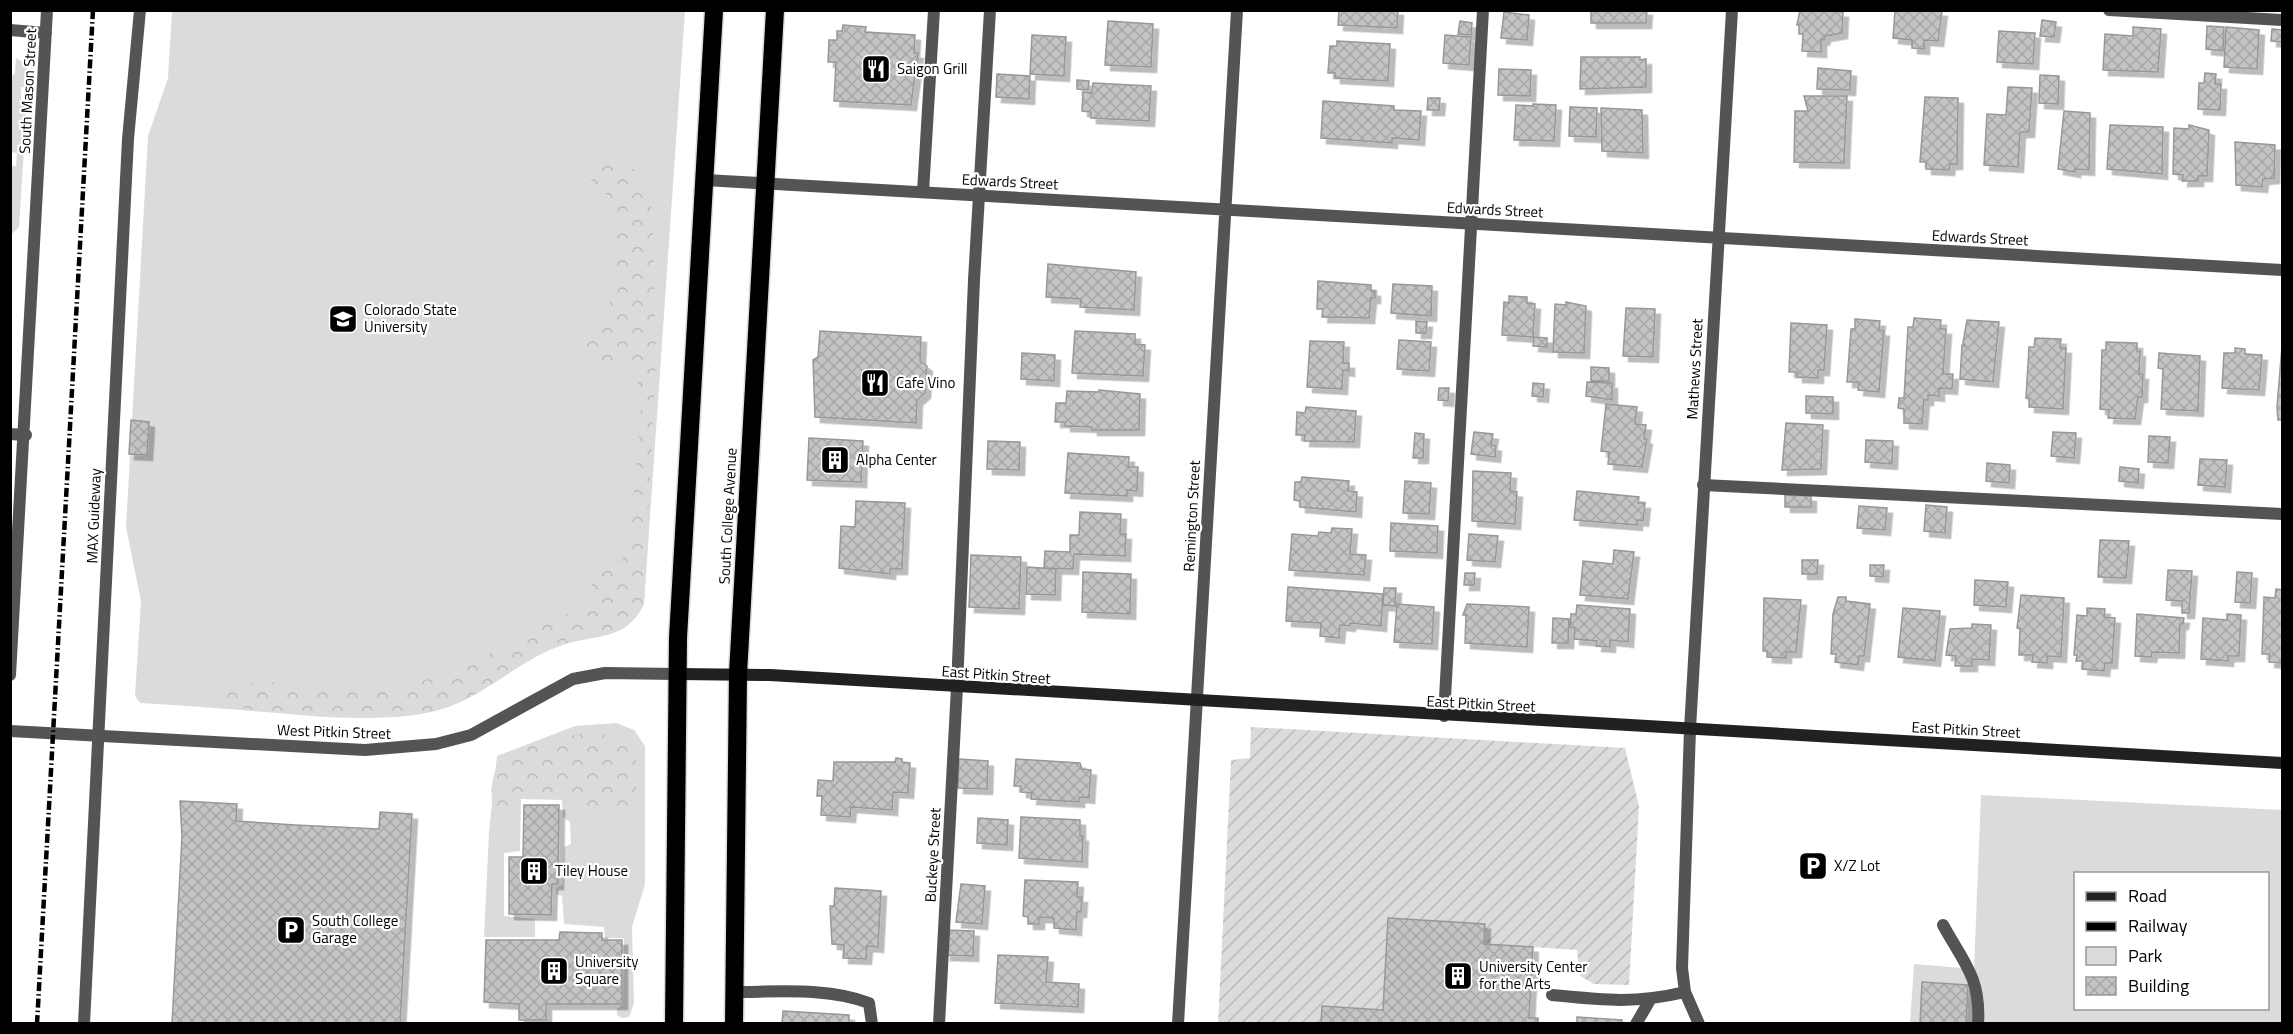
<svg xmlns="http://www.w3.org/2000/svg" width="2293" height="1034" viewBox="0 0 2293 1034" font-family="'Titillium Web',sans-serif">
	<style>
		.green { fill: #dbdbdb; fill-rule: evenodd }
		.forest { fill: url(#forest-crowns) }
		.garden { fill: url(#garden-furrows) }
		.building { fill: url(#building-cross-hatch); stroke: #989898; stroke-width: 1.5; filter: url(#shadow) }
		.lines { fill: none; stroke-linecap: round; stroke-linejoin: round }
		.highway-casing { stroke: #dbdbdb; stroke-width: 21 }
		.lane { stroke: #545454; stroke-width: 12 }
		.street { stroke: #545454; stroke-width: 12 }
		.secondary { stroke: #212121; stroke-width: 12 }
		.highway { stroke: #000; stroke-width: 18 }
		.rail { stroke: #000; stroke-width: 4.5; stroke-dasharray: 9 3 1.5 3; stroke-linecap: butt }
		.labels { text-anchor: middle; stroke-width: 4.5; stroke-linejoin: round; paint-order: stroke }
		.poi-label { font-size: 15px; fill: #000; stroke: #fff; text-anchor: start }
		.street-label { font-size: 15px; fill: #000; stroke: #fff }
	</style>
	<defs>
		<pattern id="forest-crowns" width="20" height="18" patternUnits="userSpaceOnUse" patternTransform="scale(1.5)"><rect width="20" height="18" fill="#dbdbdb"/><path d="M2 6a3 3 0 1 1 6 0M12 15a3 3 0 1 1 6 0" fill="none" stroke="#bababa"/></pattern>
		<pattern id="garden-furrows" width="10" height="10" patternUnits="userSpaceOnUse" patternTransform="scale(1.5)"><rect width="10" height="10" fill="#dbdbdb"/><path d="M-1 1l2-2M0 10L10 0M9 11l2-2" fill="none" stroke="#bababa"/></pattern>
		<pattern id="building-cross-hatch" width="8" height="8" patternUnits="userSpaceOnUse" patternTransform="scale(1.5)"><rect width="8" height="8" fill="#c4c4c4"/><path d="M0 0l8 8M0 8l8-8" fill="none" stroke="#a7a7a7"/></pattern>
		<filter id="shadow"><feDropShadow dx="5.5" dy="5.5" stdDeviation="0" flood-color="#0004"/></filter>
	</defs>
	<rect width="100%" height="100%" fill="#fff"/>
	<!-- green -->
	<path class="green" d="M172 11H685L644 604C625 643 595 633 560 646 520 660 488 693 448 707 406 722 357 717 313 715 255 712 198 706 140 703L135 696 141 601 126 527 148 136 168 78Z
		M16 58 27 65V87H21V101H27L19 227 11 235V166H16L17 153 11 152 10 77 15 73Z
		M616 723 634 730 645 746V884L632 927 634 1003 629 1017 622 1018 617 1015V1009L623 1004 624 938H605L604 927 564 924 562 896 556 894V888L563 884 564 847 571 844 570 822 563 817 562 800 521 799 520 851 504 853V916L535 919V937H484L489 832 497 756 575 726Z
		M1981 795 2282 810V1023L1910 1024 1914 964 1974 969ZM2076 874H2268V1008H2076Z"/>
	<!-- forest -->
	<path class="forest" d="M600 153 630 164 649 190 653 223 656 359 644 604C625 643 595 632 559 646 520 660 488 693 448 707 400 724 309 718 258 710 252 709 241 709 236 706 230 703 224 695 220 690L259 681 346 690 395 687 456 673 501 647 580 607 595 579 628 554 641 416 637 374 625 360H590L583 349 587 332 609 309 615 272 613 223 607 195 590 179 592 163Z
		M594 732 617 739 636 756 637 786 630 807 603 813 573 805 553 795 524 796 507 813 493 811C491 795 490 780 498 765 507 747 574 734 594 732Z"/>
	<!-- garden -->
	<path class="garden" d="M1251 727 1625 748 1639 806 1629 985 1594 984 1580 976 1577 950 1484 944V924L1389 918 1383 1010 1322 1006 1321 1023 1218 1024 1231 760 1250 758Z"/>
	<!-- building -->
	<path class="building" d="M1339 10H1398L1397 28 1338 25Z
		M1591 10H1647L1646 23H1591Z
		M1800 10 1843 12 1842 33 1825 36 1824 40 1821 39V52L1802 51 1803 34H1799V25H1797Z
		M1895 10 1942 11 1938 41 1924 40V49L1912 48V40L1893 38Z
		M1504 12 1529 15 1527 40 1501 38Z
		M2042 20 2056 22 2054 37 2040 36Z
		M1108 21 1153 24 1151 67 1105 65Z
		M1460 21 1472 23 1471 35 1458 34Z
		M843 25 866 27 865 32 915 35 914 53H918L911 105 834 101 836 62H828L829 40H837V31H842Z
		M2207 26 2224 27 2223 51 2206 49Z
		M2133 27 2161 29 2158 72 2103 70 2105 34 2133 36Z
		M2226 27 2259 30 2257 69 2224 67Z
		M2272 29 2282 30V42L2271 41Z
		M1999 31 2035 33 2033 64 1997 62Z
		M1032 35 1066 37 1064 76 1030 74Z
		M1445 35 1471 37 1469 65 1443 63Z
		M1337 41 1390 44 1388 81 1335 78V73H1328L1330 46H1337Z
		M1581 57H1640V60L1646 59V87L1580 89Z
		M1818 68 1851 71 1850 90 1817 89Z
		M1499 69 1531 70 1530 96 1498 95Z
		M2205 73 2216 74 2215 84H2221L2220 110 2198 109 2199 83H2204Z
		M997 74 1030 76 1029 99 996 97Z
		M2040 75 2059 76 2058 104 2039 103Z
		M1077 80 1089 81 1088 90 1077 89Z
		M1093 83 1151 86 1149 121 1091 118V112L1082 111 1083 92 1092 93Z
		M2008 87 2032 88 2029 132H2020L2018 167 1984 165 1987 114 2006 115Z
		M1804 96H1847L1844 163 1794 162 1795 111H1808Z
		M1925 97 1958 98 1957 164H1950L1949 170 1926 169V162H1920Z
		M1428 98H1440L1439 110H1427Z
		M1323 101 1394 106V110L1421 111 1419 140 1392 138V143L1321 138Z
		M1533 104 1556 105 1554 141 1514 140 1516 105 1533 106Z
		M1570 107 1597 108 1596 137 1569 136Z
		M1601 108 1642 110 1643 153 1602 151Z
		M2064 111 2090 113 2089 170 2075 169V172L2058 169Z
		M2110 125 2163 127 2162 174 2107 169Z
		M2189 125 2209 130 2207 176H2198V181H2182L2183 175 2173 174 2174 128 2189 129Z
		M2235 142 2275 145 2274 178 2263 179 2262 187 2236 185Z
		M1048 264 1136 272 1134 310 1080 307 1081 299 1046 297Z
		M1318 281 1371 285V291H1375V298H1371L1369 318 1322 317 1323 309H1317Z
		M1393 284 1432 286 1431 316 1391 313Z
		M1509 296 1527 297V303L1535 304 1533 337 1502 335 1504 302 1509 303Z
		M1566 302 1586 306 1584 353 1553 352 1555 304 1566 305Z
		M1626 308 1655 309 1653 357 1623 356Z
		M1914 318 1941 320 1940 329H1946L1943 374H1953L1952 389 1939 388V396L1928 395V400H1924L1922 424 1904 423V409L1898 408 1899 398H1904L1908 327H1913Z
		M1855 319 1880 321 1879 330 1884 331 1879 392 1858 390 1859 382H1847L1851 329H1855Z
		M1967 320 1999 322 1993 382 1960 379 1962 345 1965 346 1963 343Z
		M1416 321 1427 322 1426 333H1416Z
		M1791 323 1827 325 1824 370H1818V378L1797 377V372H1789Z
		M820 331 921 337 920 361 927 366 925 393 917 400 916 423 815 417 813 360 818 357Z
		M1075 331 1135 334V344L1145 345 1143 376 1072 373Z
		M1534 337 1547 338V347L1533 346Z
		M2035 338 2061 339 2060 348H2066L2063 409 2029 407V399L2026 398 2029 347H2034Z
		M1399 340 1431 342 1429 371 1397 369Z
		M1310 341 1344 342 1343 363H1349V371L1343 370 1342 389 1307 387Z
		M2106 342 2137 343V352L2140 351 2139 374H2143L2142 397H2138L2135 419 2108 418 2109 410 2100 409 2102 350H2106Z
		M2282 346V420H2278L2277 407Z
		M2235 348 2245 349V354L2262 355 2259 390 2222 388 2224 353H2235Z
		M1022 353 1055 355 1054 381 1021 379Z
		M2159 353 2200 356 2198 411 2161 409 2163 369 2158 368Z
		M1591 367 1609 368V381H1591Z
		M1587 382 1612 383V400L1586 396Z
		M1533 383 1544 384 1543 397 1532 396Z
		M1439 388H1449L1448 401 1438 400Z
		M1099 390 1140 394 1139 430H1092V427L1065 426V422H1055L1056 403H1066L1067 391 1099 392Z
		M1806 396 1833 397V414L1806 413Z
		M1606 404 1637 407 1635 424 1646 425 1644 439H1647L1642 467 1608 464 1609 452 1601 451Z
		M1306 407 1356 411 1354 442 1304 441 1305 435H1296L1297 412 1305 413Z
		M131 420 149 422 147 455 129 454Z
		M1786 423 1823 425 1821 469 1782 470Z
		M1474 432 1493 434 1491 445 1496 446 1495 457 1471 454Z
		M2053 432 2076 433 2074 458 2051 456Z
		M1415 433 1424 434 1423 458H1413Z
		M2149 436 2170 437 2168 463 2148 462Z
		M809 438 863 441 861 482 807 480Z
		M1866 440 1893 441 1892 464 1865 462Z
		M988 441 1020 442 1019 470 987 469Z
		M1068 453 1129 457 1128 467H1138L1137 491 1127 490V496L1065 493Z
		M2200 459 2227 460 2225 487 2198 485Z
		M1987 463 2010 465 2009 483 1986 481Z
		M2120 467 2139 469 2138 483 2119 481Z
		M1473 471 1511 473 1510 491 1517 492 1515 524 1472 521Z
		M1302 477 1349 481 1348 491 1357 492 1356 512 1300 507V501L1294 500 1295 482H1301Z
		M1405 481 1431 483 1429 514 1403 513Z
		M1577 491 1639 497 1638 503H1645L1643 521 1637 520V525L1574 520Z
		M1785 495 1811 496V507H1785Z
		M856 501 905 503 902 569H890V574L839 568 841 526 855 527Z
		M1926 505 1947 507 1945 533 1924 531Z
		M1859 506 1887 508 1885 530 1857 528Z
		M1080 512 1121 514 1120 534H1126L1125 556 1074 554 1073 569 1044 568 1045 551 1070 552V535H1079Z
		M1391 523 1438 526 1437 553 1390 551Z
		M1332 528 1352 529 1350 554 1366 555 1364 575 1289 570 1292 534 1318 536 1319 532 1331 533Z
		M1469 534 1498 536 1495 562 1467 560Z
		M2100 540 2129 541 2126 578 2098 577Z
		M1614 550 1634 552 1628 599 1580 595 1583 561 1613 564Z
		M971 555 1021 557 1019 609 969 607Z
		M1802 560H1818L1817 574H1802Z
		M1870 565H1884L1883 577 1870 576Z
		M1027 567 1056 569 1055 595 1026 594Z
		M2168 570 2192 571 2189 613H2182V601L2166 600Z
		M1083 572 1131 574 1130 614 1082 612Z
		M2237 572 2252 573 2250 603 2235 602Z
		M1465 573H1475L1474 585H1464Z
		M1975 580 2008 582 2006 607 1974 605Z
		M1288 587 1383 594 1381 626 1350 623V626L1340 625 1339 638 1320 636 1321 623 1286 621Z
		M1384 588H1396L1395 606 1383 605Z
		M2276 589 2282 590V663L2269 662 2270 654H2262L2264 597 2275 598Z
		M2021 595 2064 598 2061 657 2047 656V663L2032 662 2033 655H2019L2020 629 2017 628Z
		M1838 597H1846V601L1870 604 1864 656H1859L1858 665 1835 662 1836 654H1831L1833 614Z
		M1764 598 1801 600 1796 652H1786V658L1767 657V651H1763Z
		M1397 604 1434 607 1432 644 1394 642Z
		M1467 604 1529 607 1527 647 1465 643 1466 615H1463Z
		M1577 605 1630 609 1628 642 1610 640V647L1596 646 1597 641 1574 639 1575 628 1570 627 1571 614H1576Z
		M1903 608 1940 611 1935 661 1898 657Z
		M2087 608 2105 609 2104 617 2115 618 2112 663H2105L2104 671 2082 669 2083 661H2076L2077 655H2074L2077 615 2087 616Z
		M2137 614 2184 618 2183 624H2180L2179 653 2152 652 2151 657 2135 656Z
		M2227 614 2241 615 2239 656H2228V661L2201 659 2203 618 2227 620Z
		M1553 618 1569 619 1568 643H1552Z
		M1972 624 1991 625 1989 660 1972 659V666H1955L1956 656 1946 655 1950 629 1972 628Z
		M896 758 902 759V762L910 763 908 793 893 792 892 810 851 807 850 817 821 815 822 796H817L818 780 833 781 834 762H895Z
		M959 759 988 761 987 789 958 788Z
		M1016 759 1080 763 1082 769 1091 770 1089 798 1079 797V802L1031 799 1032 793 1021 792V786H1014Z
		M180 801 237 804 236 821 295 825 379 829 380 812 412 814 400 1024H172L182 836Z
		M524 805H559L558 884H552L551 915 509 914V857H523Z
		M1021 817 1080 820V836H1083L1082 862 1019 858Z
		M978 818 1008 820 1007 845 977 843Z
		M1025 880 1078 882 1077 897H1082L1081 912H1077L1076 930 1054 928V918L1039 917V924H1028V917L1023 916Z
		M961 884 985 886 982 924 956 922Z
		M835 888 881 891 878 947 867 946 866 959 843 958 844 945 832 944 830 906H834Z
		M1388 918 1485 924 1484 944 1533 947 1529 1018H1538V1024H1321L1322 1006 1383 1010Z
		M946 930 974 931 973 956 945 955Z
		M560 932 602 933V940H622V1004H546V1020H519V1004L484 1002 486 940H559Z
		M998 955 1048 957 1046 982 1079 984 1078 1007 995 1003Z
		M1922 982 1968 985 1966 1024H1920Z
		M783 1011 849 1015V1024H782Z
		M1577 1017 1622 1020V1024H1577Z"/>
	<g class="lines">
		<!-- highway casing -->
		<g class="highway-casing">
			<path id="highway" d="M674 1024 678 638 714 10
				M734 1024 738 674 775 10"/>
		</g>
		<!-- lane -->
		<path class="lane" d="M2109 10 2282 20
			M923 192 934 10
			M1703 485 2282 514
			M957 687 974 280 990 10
			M1444 716 1483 10
			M1690 729 1682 968 1685 992 1699 1024
			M1943 925C1964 963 1981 978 1978 1024
			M734 992C777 992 828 987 869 1003L872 1024
			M1552 995C1602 1000 1635 1004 1685 992
			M84 1024 128 139 140 10
			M1636 1024 1650 1000"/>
		<!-- street -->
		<path class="street" d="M10 30 46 33
			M705 180 2282 270
			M10 434 26 435
			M10 675 47 10
			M1690 729 1732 10
			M10 731 365 750 436 744 471 735 573 679 605 673 677 674
			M939 1024 957 687
			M1178 1024 1237 10"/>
		<!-- secondary -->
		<path class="secondary" d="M677 674 770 675 2282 763"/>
		<!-- highway -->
		<use href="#highway" class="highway"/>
		<!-- rail -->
		<path class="rail" d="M37 1024 93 10"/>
	</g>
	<!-- icons -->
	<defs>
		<g id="restaurant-square" transform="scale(1.5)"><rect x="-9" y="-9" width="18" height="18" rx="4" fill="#000" stroke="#fff"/><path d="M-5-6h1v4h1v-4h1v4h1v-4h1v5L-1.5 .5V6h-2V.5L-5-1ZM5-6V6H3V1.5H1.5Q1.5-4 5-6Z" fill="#fff"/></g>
		<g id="university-square" transform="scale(1.5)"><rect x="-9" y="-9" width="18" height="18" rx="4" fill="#000" stroke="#fff"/><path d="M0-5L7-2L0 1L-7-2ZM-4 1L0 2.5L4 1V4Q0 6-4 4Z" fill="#fff"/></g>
		<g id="building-square" transform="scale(1.5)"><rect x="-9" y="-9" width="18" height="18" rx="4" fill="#000" stroke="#fff"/><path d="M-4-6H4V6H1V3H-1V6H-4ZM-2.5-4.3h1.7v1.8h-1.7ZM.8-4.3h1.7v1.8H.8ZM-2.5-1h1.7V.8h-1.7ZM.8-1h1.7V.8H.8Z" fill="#fff"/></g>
		<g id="parking-square" transform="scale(1.5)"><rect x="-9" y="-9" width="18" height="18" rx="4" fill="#000" stroke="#fff"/><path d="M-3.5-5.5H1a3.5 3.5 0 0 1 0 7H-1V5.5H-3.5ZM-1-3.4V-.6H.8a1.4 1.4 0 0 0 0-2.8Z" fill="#fff"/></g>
	</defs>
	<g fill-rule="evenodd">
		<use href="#restaurant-square" x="876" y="69"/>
		<use href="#university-square" x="343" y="319"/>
		<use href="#restaurant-square" x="875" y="383"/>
		<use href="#building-square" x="835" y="460"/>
		<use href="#parking-square" x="1813" y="866"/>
		<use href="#building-square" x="534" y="871"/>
		<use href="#parking-square" x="291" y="930"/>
		<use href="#building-square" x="554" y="971"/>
		<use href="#building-square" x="1458" y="976"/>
	</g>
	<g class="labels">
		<!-- poi labels -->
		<g class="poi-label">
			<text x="897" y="74">Saigon Grill</text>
			<text x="364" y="315">Colorado State<tspan x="364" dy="17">University</tspan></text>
			<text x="896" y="388">Cafe Vino</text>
			<text x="856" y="465">Alpha Center</text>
			<text x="1834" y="871">X/Z Lot</text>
			<text x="555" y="876">Tiley House</text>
			<text x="312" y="926">South College<tspan x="312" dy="17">Garage</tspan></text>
			<text x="575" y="967">University<tspan x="575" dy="17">Square</tspan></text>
			<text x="1479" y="972">University Center<tspan x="1479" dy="17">for the Arts</tspan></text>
		</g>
		<!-- street labels -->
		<g class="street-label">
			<text transform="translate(28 91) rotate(-87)" y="5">South Mason Street</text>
			<text transform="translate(1010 182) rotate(3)" y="5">Edwards Street</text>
			<text transform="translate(1495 210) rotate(3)" y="5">Edwards Street</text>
			<text transform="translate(1980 238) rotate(3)" y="5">Edwards Street</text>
			<text transform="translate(1695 369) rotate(-87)" y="5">Mathews Street</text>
			<text transform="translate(94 516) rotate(-88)" y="5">MAX Guideway</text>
			<text transform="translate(728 516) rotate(-87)" y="5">South College Avenue</text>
			<text transform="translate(1192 516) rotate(-87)" y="5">Remington Street</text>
			<text transform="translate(996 675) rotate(4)" y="5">East Pitkin Street</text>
			<text transform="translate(1481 704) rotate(3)" y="5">East Pitkin Street</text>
			<text transform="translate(1966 730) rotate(3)" y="5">East Pitkin Street</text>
			<text transform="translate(334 732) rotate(2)" y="5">West Pitkin Street</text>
			<text transform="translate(933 855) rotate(-87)" y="5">Buckeye Street</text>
		</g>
	</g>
	<!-- border -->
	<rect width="2293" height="1034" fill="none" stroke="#000000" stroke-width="24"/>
	<!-- legend -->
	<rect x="2074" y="872" width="195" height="138" fill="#ffffff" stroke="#999999" stroke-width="1.5"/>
	<rect x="2086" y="892" width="30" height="9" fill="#212121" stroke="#999999" stroke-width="1.5"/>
	<text x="2128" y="902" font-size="18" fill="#000000">Road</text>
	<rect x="2086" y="922" width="30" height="9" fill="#000000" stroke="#999999" stroke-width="1.5"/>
	<text x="2128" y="932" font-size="18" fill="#000000">Railway</text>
	<rect x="2086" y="947" width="30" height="18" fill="#dbdbdb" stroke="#999999" stroke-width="1.5"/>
	<text x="2128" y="962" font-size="18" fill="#000000">Park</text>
	<rect x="2086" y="977" width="30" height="18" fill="url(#building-cross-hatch)" stroke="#999999" stroke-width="1.5"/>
	<text x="2128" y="992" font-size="18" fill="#000000">Building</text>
</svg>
